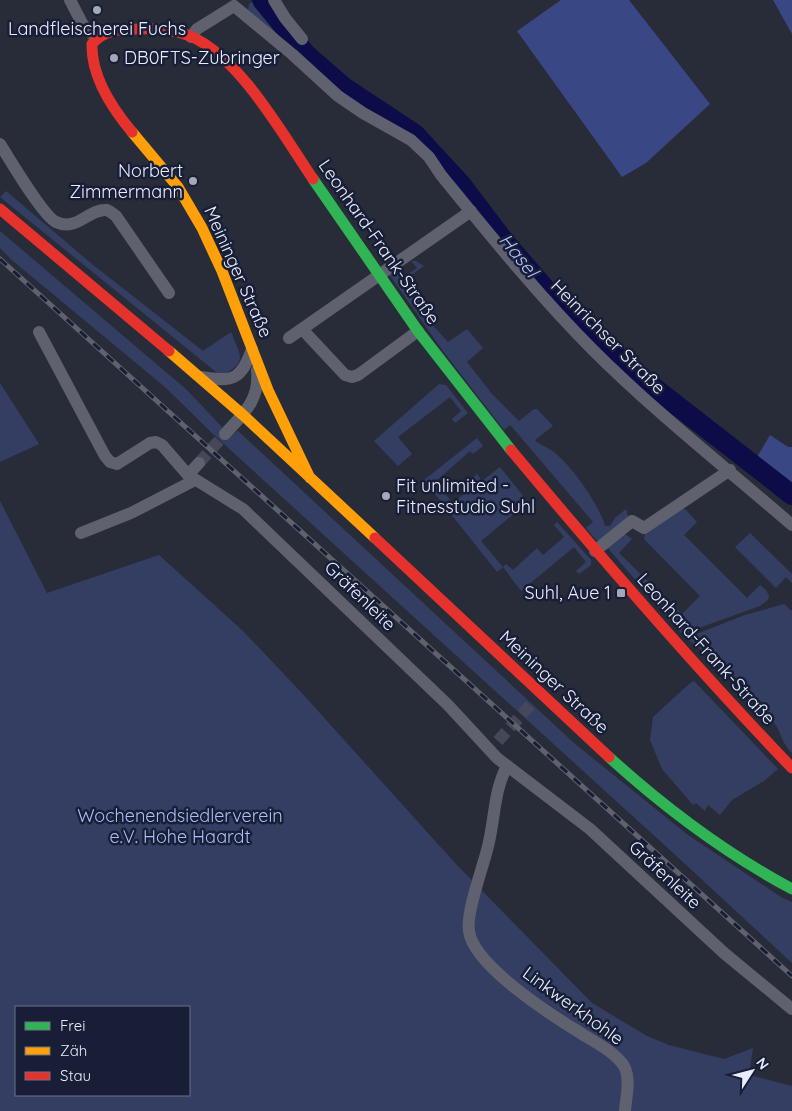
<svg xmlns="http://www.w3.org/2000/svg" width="792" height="1111" viewBox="0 0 792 1111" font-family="Quicksand,sans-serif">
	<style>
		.green { fill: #343e63; fill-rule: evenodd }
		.forest { fill: #394885 }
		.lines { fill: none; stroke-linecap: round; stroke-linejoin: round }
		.river { stroke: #0c0c48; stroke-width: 20 }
		.street-tunnel { stroke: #454957; stroke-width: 12; stroke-dasharray: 12 6; stroke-linecap: butt }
		.street { stroke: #5f626e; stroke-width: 12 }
		.fast { stroke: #30b455; stroke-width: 11 }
		.slow { stroke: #ff9f0a; stroke-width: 11 }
		.jam { stroke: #e5322d; stroke-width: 11 }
		.rail-casing { stroke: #5f626c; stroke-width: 5 }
		.rail { stroke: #171e36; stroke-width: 3; stroke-dasharray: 9; stroke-linecap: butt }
		.poi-dot { fill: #a4a9b9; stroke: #171e36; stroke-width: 2 }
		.labels { text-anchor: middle; stroke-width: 5; stroke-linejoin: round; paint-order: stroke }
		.poi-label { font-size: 18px; fill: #e7edfe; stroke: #171e36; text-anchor: start }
		.street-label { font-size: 18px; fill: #e7edfe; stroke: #171e36 }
		.park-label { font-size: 18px; fill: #abbdf8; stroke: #171e36 }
		.water-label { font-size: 19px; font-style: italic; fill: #aec0fc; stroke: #171e36 }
	</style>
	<rect width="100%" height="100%" fill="#282c39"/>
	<!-- green -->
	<path class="green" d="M253 1 287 45 248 11 249 4Z
		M6 191 92 264 203 351 231 332C241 357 248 362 221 376L0 197Z
		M0 231 187 390 221 426 228 437 238 431 574 743 688 835 781 897 792 902V963L671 851 214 435 165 387 13 261 0 248Z
		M411 261H416L424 266 403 281 418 297 429 321 448 342 467 329 483 348 467 362 492 394 519 421 534 409H537L553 426 535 440C539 445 546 446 551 450 570 463 599 504 605 526H610L615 518 626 509 628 516 626 521 598 542 586 528 593 522 512 427 510 425 504 430 443 351 389 274 398 267 405 276 417 268Z
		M0 383 39 444 0 462Z
		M439 384 446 385 468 413 455 423 452 419 461 411 450 397 398 437 412 454 398 466 374 441Z
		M477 438 483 446 473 454 470 451 435 482 453 503 470 489 466 483 477 474 482 481 500 467 528 502 481 541 503 567 506 564 513 570 537 548 543 555 564 537 554 525 557 522 591 560V565L579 574 576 571 586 562 574 547 521 591 503 567 497 572 424 480Z
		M0 501 47 593 159 555 242 630 300 691 455 863 592 1003 647 1036 669 1045 724 1059 753 1048 749 1075 792 1086V1111H0ZM16 1007H189V1095H16Z
		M680 508 685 509 697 522 684 535 747 598 760 585 766 590 769 596 768 600 760 606 682 634 607 547 625 534 632 539 619 553 682 614 700 596 644 539 645 533Z
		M750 533 792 574V583L786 577 776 588 735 547Z
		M784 604 792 611V753C784 746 781 735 776 725L711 657 686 638 745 615Z
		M694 681 778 769 764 781 732 800 720 815 708 805 705 811 696 803 693 805 662 769 650 740 653 717 689 684Z"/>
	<!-- forest -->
	<path class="forest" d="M561 0H629L710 104 646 163 622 177 517 31Z
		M773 0H792V34Z
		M770 435 788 447H792V495L753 464Z"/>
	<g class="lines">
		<!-- river -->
		<path class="river" d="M262 0 306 54 344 87 415 134 461 184 505 242 564 310 652 386 792 495"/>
		<!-- street-tunnel -->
		<path class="street-tunnel" d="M199 463 225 434
			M498 741 533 702"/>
		<!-- street -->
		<path class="street" d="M70 0 83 25 96 38
			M274 0 285 18 302 39
			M191 37 197 29 234 6 292 54 338 96 363 113 411 140 429 157 441 175C490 235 538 295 593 350 655 412 725 467 792 525
			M0 144C10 160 43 216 56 222 77 232 89 208 107 210 110 211 113 214 116 216L169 293
			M302 329 345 375 352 377 358 375 418 331
			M39 332 105 456 110 462 117 464 150 443 156 442 162 445 188 475
			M289 338 471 211
			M200 377C232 382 241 381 252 349
			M225 434C244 413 260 400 257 370
			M199 463 188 475 243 509 448 705 497 758 590 829 724 953 792 1009
			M81 533 131 513 195 480
			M595 551 632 521 644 528 730 470
			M507 766C493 792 495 822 487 850 482 870 466 913 469 931 473 965 551 1015 579 1032 594 1042 614 1051 624 1066 631 1079 626 1097 625 1111"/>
		<!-- fast -->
		<path class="fast" d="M313 179 418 331 511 450
			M609 757C665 808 725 853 792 889"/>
		<!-- slow -->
		<path class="slow" d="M132 132 178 187 202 228 222 271 268 390 310 478
			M169 351 243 415 375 538"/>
		<!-- jam -->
		<path class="jam" d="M132 132C112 108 91 77 92 44 104 30 120 29 137 29 155 28 173 29 190 36 240 57 283 135 313 179
			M0 209 169 351
			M511 450C602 559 694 666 792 768
			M375 538 609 757"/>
		<!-- rail casing -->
		<g class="rail-casing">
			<path id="rail" d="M0 259 792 976"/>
		</g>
		<!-- rail -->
		<use href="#rail" class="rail"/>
	</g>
	<!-- markers -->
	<g class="poi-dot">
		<circle cx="97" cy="10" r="5"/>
		<circle cx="114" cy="58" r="5"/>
		<circle cx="193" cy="181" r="5"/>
		<circle cx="386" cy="496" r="5"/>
		<rect x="616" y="588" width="10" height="10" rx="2.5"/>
	</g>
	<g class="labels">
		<!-- poi labels -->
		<g class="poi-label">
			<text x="97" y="35" text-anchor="middle">Landfleischerei Fuchs</text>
			<text x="124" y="64">DB0FTS-Zubringer</text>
			<text x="183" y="177" text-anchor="end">Norbert<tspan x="183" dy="21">Zimmermann</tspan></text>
			<text x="396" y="492">Fit unlimited -<tspan x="396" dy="21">Fitnesstudio Suhl</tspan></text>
			<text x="611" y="599" text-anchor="end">Suhl, Aue 1</text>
		</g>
		<!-- street labels -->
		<g class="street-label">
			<text transform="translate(379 242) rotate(55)" y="6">Leonhard-Frank-Straße</text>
			<text transform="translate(238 272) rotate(66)" y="6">Meininger Straße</text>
			<text transform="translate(608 337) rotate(45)" y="6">Heinrichser Straße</text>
			<text transform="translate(360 596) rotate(44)" y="6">Gräfenleite</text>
			<text transform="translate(706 649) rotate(48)" y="6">Leonhard-Frank-Straße</text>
			<text transform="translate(554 682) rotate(43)" y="6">Meininger Straße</text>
			<text transform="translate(665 875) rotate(43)" y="6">Gräfenleite</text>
			<text transform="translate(573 1006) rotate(36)" y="6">Linkwerkhohle</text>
		</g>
		<!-- park labels -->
		<g class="park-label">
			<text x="180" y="822">Wochenendsiedlerverein<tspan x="180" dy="21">e.V. Hohe Haardt</tspan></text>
		</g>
		<!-- water labels -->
		<g class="water-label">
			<text transform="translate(519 255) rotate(51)" y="7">Hasel</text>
		</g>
	</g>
	<!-- legend -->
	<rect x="15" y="1006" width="175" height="90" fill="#171e36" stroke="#6a7186"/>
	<rect x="25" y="1022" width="25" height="8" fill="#30b455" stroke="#6a7186"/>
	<text x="60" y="1031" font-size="15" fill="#e7edfe">Frei</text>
	<rect x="25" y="1047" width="25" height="8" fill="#ff9f0a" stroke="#6a7186"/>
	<text x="60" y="1056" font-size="15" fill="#e7edfe">Zäh</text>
	<rect x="25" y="1072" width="25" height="8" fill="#e5322d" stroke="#6a7186"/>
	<text x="60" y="1081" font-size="15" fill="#e7edfe">Stau</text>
	<!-- north arrow -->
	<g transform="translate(752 1071) rotate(54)" stroke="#171e36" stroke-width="4" paint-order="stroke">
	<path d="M0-4L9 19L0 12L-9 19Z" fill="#e7edfe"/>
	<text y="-8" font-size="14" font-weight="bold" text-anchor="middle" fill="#e7edfe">N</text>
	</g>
</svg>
